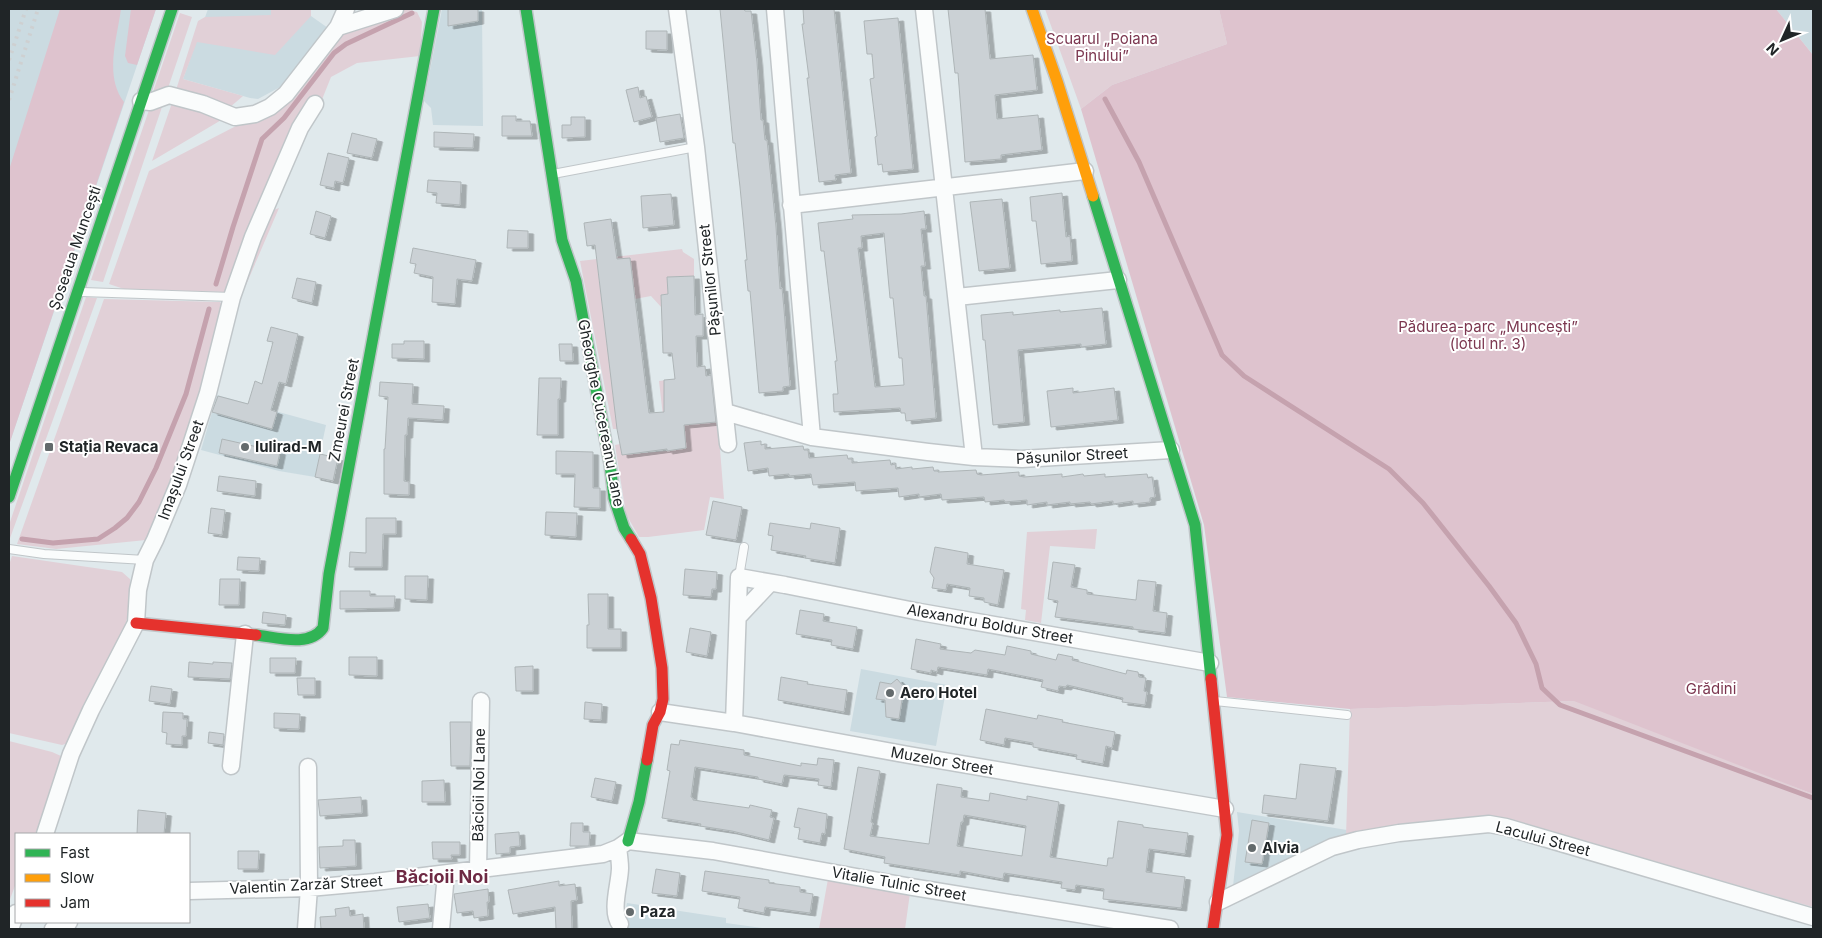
<svg xmlns="http://www.w3.org/2000/svg" width="1822" height="938" viewBox="0 0 1822 938" font-family="Inter,sans-serif">
	<style>
		.built { fill: #cbdbe1 }
		.green { fill: #e1d0d7 }
		.forest { fill: #dec3ce }
		.lines { fill: none; stroke-linecap: round; stroke-linejoin: round }
		.stream { stroke: #c5a2ae; stroke-width: 5 }
		.building { fill: #cbd1d5; stroke: #aeb5b7; fill-rule: evenodd; filter: url(#shadow) }
		.lane-casing { stroke: #c0c6c9; stroke-width: 10 }
		.street-casing { stroke: #c0c6c9; stroke-width: 19 }
		.fast-casing { stroke: #c0c6c9; stroke-width: 14 }
		.slow-casing { stroke: #c0c6c9; stroke-width: 14 }
		.jam-casing { stroke: #c0c6c9; stroke-width: 14 }
		.lane { stroke: #fafcfc; stroke-width: 8 }
		.street { stroke: #fafcfc; stroke-width: 16 }
		.fast { stroke: #30b455; stroke-width: 11 }
		.slow { stroke: #ff9f0a; stroke-width: 11 }
		.jam { stroke: #e5322d; stroke-width: 11 }
		.rail { stroke: #ced0d1; stroke-width: 4; stroke-dasharray: 2.5 5; stroke-linecap: butt }
		.poi-dot { fill: #636a6c; stroke: #fff; stroke-width: 2 }
		.labels { text-anchor: middle; stroke-width: 4; stroke-linejoin: round; paint-order: stroke }
		.park-label { font-size: 15px; fill: #7c3750; stroke: #fff }
		.street-label { font-size: 15px; fill: #202527; stroke: #fff }
		.poi-label { font-size: 15px; font-weight: bold; fill: #202527; stroke: #fff; text-anchor: start }
		.quarter-label { font-size: 18px; font-weight: bold; fill: #6d2943; stroke: #fff }
	</style>
	<defs>
		<filter id="shadow"><feDropShadow dx="5.5" dy="3" stdDeviation="0" flood-color="#0004"/></filter>
	</defs>
	<rect width="100%" height="100%" fill="#e0e9ec"/>
	<!-- built -->
	<path class="built" d="M9 9H156L9 445Z
		M208 9H311V16L328 28 282 86 258 99 250 98 183 79Z
		M442 9H482L483 126 433 125 431 108 424 101Z
		M1776 9H1813V55Z
		M217 395 326 425 315 477 279 471 201 450Z
		M861 669 947 685 936 746 850 731Z
		M1237 812 1347 830 1346 836 1233 886 1239 831Z
		M627 903 726 918V923L770 929H627L629 920 624 919Z"/>
	<!-- green -->
	<path class="green" d="M271 9H311V16L275 55 197 42 183 79 243 96 229 108 176 90 198 21 205 17 271 15Z
		M406 9 417 12 422 22 420 56 357 63 331 77 321 102 229 288 224 292 124 289 109 284 149 171 236 126 255 121 333 40 345 31Z
		M1045 9H1219L1227 44 1112 85 1081 109Z
		M180 13 192 17 168 88 152 95Z
		M173 100 223 119 152 161Z
		M163 104 103 282 91 280 150 107Z
		M279 208 246 285H240L271 211Z
		M682 249 683 252 694 259V276L667 277 668 294 661 295 662 308 651 296 635 299 630 258 597 262 618 429H613L580 261Z
		M86 297 97 298 9 541V525Z
		M104 299 220 302 225 310 206 379 169 483 146 540 56 549 17 544Z
		M705 366 706 376 714 375 724 499 710 497 704 530 648 537H639L626 514 615 445 620 444 622 455 667 451 659 381 675 379 674 369Z
		M1097 529 1095 549 1050 546 1041 623 1025 620 1026 610 1021 609 1027 532Z
		M12 556 122 572 130 579C134 617 117 649 100 682 91 702 81 722 71 742L62 745 9 733V565Z
		M1709 617 1743 766 1813 794V907L1494 816 1353 833 1346 836 1350 709 1574 701Z
		M9 741 52 752 61 756 64 764 35 834H16V883L9 902Z
		M828 879 910 893 905 929H819Z"/>
	<!-- forest -->
	<path class="forest" d="M60 9H121C117 39 104 76 124 102L9 445V170Z
		M131 9H156L137 65 128 63 125 56Z
		M1219 9H1776L1813 55V794L1574 701 1350 709 1227 697 1204 525 1081 109 1112 85 1227 44Z"/>
	<g class="lines">
		<!-- stream -->
		<path class="stream" d="M1105 99 1139 162 1222 355 1244 376 1389 469 1423 503 1489 586 1516 623 1536 664 1542 688 1560 705 1813 798
			M216 284 233 227 262 139 284 118 334 53 346 44 412 13
			M22 539 53 543 98 539 115 528 127 518 139 502 156 468 186 394 209 309"/>
	</g>
	<!-- building -->
	<path class="building" d="M448 9H478V21L448 26Z
		M720 9H744L745 11H751L757 62 761 120H763L765 140H767L776 227 780 289 782 288 784 309 790 386 783 387V391L759 393 750 291H748L745 260H747L740 187 735 143H733Z
		M803 9H834L851 173 835 175 836 180 819 182 807 78H809L802 24H804Z
		M948 9H985L990 59 1033 55 1037 90 995 95 997 119 1038 115 1042 150 1001 155V159L965 162 958 73H955Z
		M898 18 913 169 883 172 882 164 878 165 875 137 877 136 870 79 874 78 872 54H867L864 21Z
		M646 31H667V50L646 49Z
		M638 87 640 98 646 96 652 117 634 122 626 90Z
		M680 114 684 138 660 142 656 118Z
		M502 116H516V121H530L532 136H502Z
		M571 117H585V137L562 138V125H571Z
		M434 132 474 134 473 148 434 147Z
		M352 133 377 139 372 158 347 153Z
		M328 153 349 158 343 183 335 181 334 188 320 185Z
		M428 180 461 182 460 205 436 203 437 193 427 192Z
		M1062 193 1066 237 1070 236 1072 261 1041 264 1036 221H1032L1030 197Z
		M671 194 674 225 643 228 641 196Z
		M1002 199 1010 268 979 271 970 202Z
		M316 211 331 216 325 238 310 234Z
		M924 211 926 229H921L925 266H921L924 296H926L936 418 906 421 905 413H901L900 408 834 412 833 394H838L835 361H837L824 251H821L818 223 853 219 852 215 901 214ZM884 233 890 298H893L899 358H902L904 385 875 387 858 248H862L861 236Z
		M611 219 617 259 630 258 649 413 664 412V380L675 379 672 353H663L661 295 668 294 667 277 694 276 695 315 703 314V336H696L697 367 705 366 706 376 711 375 716 422 684 425 686 448 667 451V449L622 455 617 429 595 245 587 246 584 223Z
		M508 230 528 231V248H507Z
		M413 248 476 260 472 281 457 279 455 304 432 302 433 277 414 273 416 264 410 263Z
		M297 278 316 282 312 303 292 298Z
		M1102 308 1106 344 1081 347V344L1018 350 1024 422 993 425 985 340H983L981 315 1013 312V315L1060 310V312Z
		M271 327 298 334 286 384 279 382 271 410 277 412 272 429 212 412 218 396 248 404 255 381 262 384 273 342 267 341Z
		M404 341H424V359L392 358V344H404Z
		M559 344H572L573 361H560Z
		M539 378H561L560 399H558V435H537Z
		M380 382 413 384 412 404 444 406 443 420 408 418 407 435H405L404 481 409 482V495L384 494V449H385L388 397 379 396Z
		M1073 388V393L1114 388 1118 420 1051 427 1047 391Z
		M222 439 280 452 277 466 219 453Z
		M761 441V445L765 444V449L803 446 804 450H808L809 458 847 455 848 459H852V463L890 460 891 465 895 464 896 469 912 467V469L933 467 934 471H938V472L976 470 977 474 981 475 1019 472V476L1024 477 1062 474V477L1083 474 1084 476 1105 474V477L1147 474 1148 478 1152 477 1155 497 1150 498V502L1133 504V501L1113 504V501L1091 504 1090 502 1070 504V502L1047 505V502L1027 505V500L1005 502 1004 500 985 502 984 497 942 500 941 494 919 497V494L899 497 898 488 856 491 855 482 813 485 811 474 789 476V474L769 476 768 468 748 471 744 443Z
		M556 451 593 452V488H600V508L574 507 575 474H556Z
		M320 454 338 458 333 481 315 477Z
		M219 476 256 481 255 496 217 491Z
		M713 501 742 507 736 540 706 535Z
		M211 508 225 510 222 535 208 533Z
		M546 512 577 513 576 537 545 535Z
		M366 518H396V534H383L382 567H349L350 552 366 553Z
		M770 523 810 529 811 523 840 528 835 563 805 558 806 556 771 550 773 536 768 535Z
		M935 547 968 553 967 564 1004 570 998 605 984 602V598L969 596 970 588 947 584 946 590 932 588 934 578 930 572Z
		M238 557 260 558 259 571 237 570Z
		M1053 562 1075 565 1071 587 1087 590V594L1136 600 1138 580 1156 582 1153 611 1167 613 1165 633 1133 629V627L1055 617 1058 601 1048 599Z
		M685 569 717 572 716 589H712L711 597 683 595Z
		M405 576H428L427 600 405 599Z
		M220 579H240L239 605H219Z
		M340 591H370V596H395L394 608 340 609Z
		M588 594H608V629H621V648H587V625H589Z
		M800 610 824 614 823 621 857 627 853 649 831 645 832 640 796 634Z
		M263 612 286 615 285 625 262 623Z
		M690 628 711 632 707 656 686 652Z
		M916 639 941 644 940 649 971 653 975 650 1005 655 1007 646 1031 651V654L1056 660 1058 654 1073 657 1072 660 1126 674 1127 670 1138 672 1139 677 1146 678 1144 691 1147 692 1145 705 1122 702 1123 698 1067 685 1066 687 1059 686 1058 691 1041 687 1043 680 988 669 987 675 938 667 937 672 931 670V673L911 669Z
		M349 657H377V676L349 675Z
		M270 658H296L295 673H270Z
		M189 662 213 664V662L232 663 230 679 188 677Z
		M533 666V691H516L515 667Z
		M781 677 808 682 807 684 847 690 844 712 778 700Z
		M297 678H315V695H298Z
		M897 679 904 687 899 719 886 717 885 700 876 699 880 682 891 684Z
		M151 686 172 689 170 704 149 701Z
		M585 702 602 704 601 720 584 719Z
		M986 709 1037 719 1038 715 1063 720 1062 722 1115 732 1112 748 1106 746 1103 764 1076 759 1077 755 1033 747V743L1005 738 1004 745 980 740Z
		M163 712 183 713V719H187L186 736H182V745L166 744 167 733 162 732Z
		M274 713 300 714 299 729 274 728Z
		M450 722H471L470 766H451Z
		M209 732 224 734 223 745 208 743Z
		M680 740 744 750V755L801 766V763L817 765 818 758 834 760 831 787 818 785 819 779 784 775 782 784 758 779V777L695 767 691 797 693 798V800L749 808 750 805 772 810 770 817 774 818 769 840 732 831 700 826 701 824 662 818 670 771 667 770 671 744 679 745Z
		M1300 764 1336 768 1328 821 1262 813 1264 795 1296 799Z
		M858 767 880 771 871 822 873 823 870 836 929 844 937 784 962 788 961 797 989 801 990 793 1027 800V796L1059 802 1050 857 1107 866 1108 858H1113L1118 821 1143 825V827L1188 833 1185 854 1149 849 1146 872 1185 877 1181 908 1103 899 1104 889 1076 885 1075 890 1061 888 1062 882 1004 873 1003 879 960 871V875L884 863 885 857 844 849ZM964 815 1026 826 1022 856 957 846 961 822H963Z
		M595 778 616 782 612 801 591 797Z
		M444 780 445 802H422V781Z
		M361 797 362 813 320 816 318 800Z
		M798 808 827 814 825 834 822 833 820 843 798 839 800 828 794 827Z
		M138 810 166 813 164 834H137Z
		M1252 820 1269 823 1262 864 1245 862Z
		M571 823H583V832H590L589 846H570Z
		M519 832 520 846 510 847V853L496 854 495 834Z
		M343 840H355L356 866 320 868 319 847 343 846Z
		M432 842H460V855H451L452 859H433Z
		M238 851H259L258 869H238Z
		M656 869 680 873 677 896 652 893Z
		M705 871 769 880V883L800 887V892L813 894 810 913 765 907 764 913 738 908 740 897 702 891Z
		M559 881V886L575 884 577 900 571 901 572 929H556L555 907 513 914 508 890Z
		M488 889 489 902H487L488 916 474 918 473 911 457 913 454 894Z
		M428 904 430 918 399 922 397 907Z
		M349 907 350 916 363 914 364 929H321L320 917 336 916 335 909Z"/>
	<g class="lines">
		<!-- lane casing -->
		<g class="lane-casing">
			<path id="lane" d="M553 174 696 147
				M82 292 232 297
				M9 549 44 554 145 560
				M739 577 744 547
				M1215 701 1347 715"/>
		</g>
		<!-- street casing -->
		<g class="street-casing">
			<path id="street" d="M677 9 696 147 728 444
				M775 9 812 437
				M924 9 974 457
				M338 27 346 9
				M141 101 150 102 169 95 203 104 235 117 255 114 270 107 286 94 338 27 395 9
				M791 205 1085 171
				M957 297 1118 280
				M725 412 812 437 928 452 974 457 1022 459 1171 450
				M738 617 770 583
				M660 712 734 723 909 755 1225 809
				M734 723 739 577 785 585 920 612 1210 663
				M231 766 245 634
				M45 834 71 754 91 710 136 623 138 590 145 560 155 540 178 485 208 393 232 297 253 237 300 128 315 104
				M618 848C619 855 620 862 620 868 620 883 610 911 620 924
				M478 870 481 701
				M189 891 309 888 375 882 603 854 618 848 628 841 713 851 912 887 1170 929
				M1218 902 1332 847 1358 840 1399 833 1489 824 1506 827 1813 917
				M10 929 16 913
				M53 929 69 922
				M306 929 309 888 308 767
				M441 929 446 874"/>
		</g>
		<!-- fast casing -->
		<g class="fast-casing">
			<path id="fast" d="M526 9 562 240 576 281 610 464 614 498 624 528 631 539
				M1093 196 1195 525 1211 679
				M9 497 172 9
				M256 635C276 637 309 648 323 628L329 574 434 9
				M628 841 639 802 647 760"/>
		</g>
		<!-- slow casing -->
		<g class="slow-casing">
			<path id="slow" d="M1032 9 1057 81 1093 196"/>
		</g>
		<!-- jam casing -->
		<g class="jam-casing">
			<path id="jam" d="M631 539 640 554 651 598 662 668 663 699 660 712 653 725 647 760
				M136 623 256 635
				M1211 679 1227 835 1213 929"/>
		</g>
		<!-- lane -->
		<use href="#lane" class="lane"/>
		<!-- street -->
		<use href="#street" class="street"/>
		<!-- fast -->
		<use href="#fast" class="fast"/>
		<!-- slow -->
		<use href="#slow" class="slow"/>
		<!-- jam -->
		<use href="#jam" class="jam"/>
		<!-- rail -->
		<path class="rail" d="M9 60 26 9
			M9 100 38 9"/>
	</g>
	<!-- markers -->
	<g class="poi-dot">
		<rect x="44" y="442" width="10" height="10" rx="2.5"/>
		<circle cx="245" cy="447" r="5"/>
		<circle cx="890" cy="693" r="5"/>
		<circle cx="1252" cy="848" r="5"/>
		<circle cx="630" cy="912" r="5"/>
	</g>
	<g class="labels">
		<!-- park labels -->
		<g class="park-label">
			<text x="1102" y="44">Scuarul „Poiana<tspan x="1102" dy="17">Pinului”</tspan></text>
			<text x="1488" y="332">Pădurea-parc „Muncești”<tspan x="1488" dy="17">(lotul nr. 3)</tspan></text>
			<text x="1711" y="694">Grădini</text>
		</g>
		<!-- street labels -->
		<g class="street-label">
			<text transform="translate(75 248) rotate(-71)" y="5">Șoseaua Muncești</text>
			<text transform="translate(710 280) rotate(-96)" y="5">Pășunilor Street</text>
			<text transform="translate(344 410) rotate(-79)" y="5">Zmeurei Street</text>
			<text transform="translate(601 413) rotate(79)" y="5">Gheorghe Cucereanu Lane</text>
			<text transform="translate(1072 456) rotate(-3)" y="5">Pășunilor Street</text>
			<text transform="translate(181 470) rotate(-70)" y="5">Imașului Street</text>
			<text transform="translate(990 624) rotate(10)" y="5">Alexandru Boldur Street</text>
			<text transform="translate(942 761) rotate(10)" y="5">Muzelor Street</text>
			<text transform="translate(479 785) rotate(-89)" y="5">Băcioii Noi Lane</text>
			<text transform="translate(1543 839) rotate(15)" y="5">Lacului Street</text>
			<text transform="translate(899 884) rotate(10)" y="5">Vitalie Tulnic Street</text>
			<text transform="translate(306 885) rotate(-3)" y="5">Valentin Zarzăr Street</text>
		</g>
		<!-- poi labels -->
		<g class="poi-label">
			<text x="59" y="452">Stația Revaca</text>
			<text x="255" y="452">Iulirad-M</text>
			<text x="900" y="698">Aero Hotel</text>
			<text x="1262" y="853">Alvia</text>
			<text x="640" y="917">Paza</text>
		</g>
		<!-- quarter labels -->
		<g class="quarter-label">
			<text x="442" y="883">Băcioii Noi</text>
		</g>
	</g>
	<!-- border -->
	<rect width="1822" height="938" fill="none" stroke="#202527" stroke-width="20"/>
	<!-- legend -->
	<rect x="15" y="833" width="175" height="90" fill="#ffffff" stroke="#a6a8a9"/>
	<rect x="25" y="849" width="25" height="8" fill="#30b455" stroke="#a6a8a9"/>
	<text x="60" y="858" font-size="15" fill="#202527">Fast</text>
	<rect x="25" y="874" width="25" height="8" fill="#ff9f0a" stroke="#a6a8a9"/>
	<text x="60" y="883" font-size="15" fill="#202527">Slow</text>
	<rect x="25" y="899" width="25" height="8" fill="#e5322d" stroke="#a6a8a9"/>
	<text x="60" y="908" font-size="15" fill="#202527">Jam</text>
	<!-- north arrow -->
	<g transform="translate(1782 40) rotate(226)" stroke="#ffffff" stroke-width="4" paint-order="stroke">
	<path d="M0-4L9 19L0 12L-9 19Z" fill="#202527"/>
	<text y="-8" font-size="14" font-weight="bold" text-anchor="middle" fill="#202527">N</text>
	</g>
</svg>
